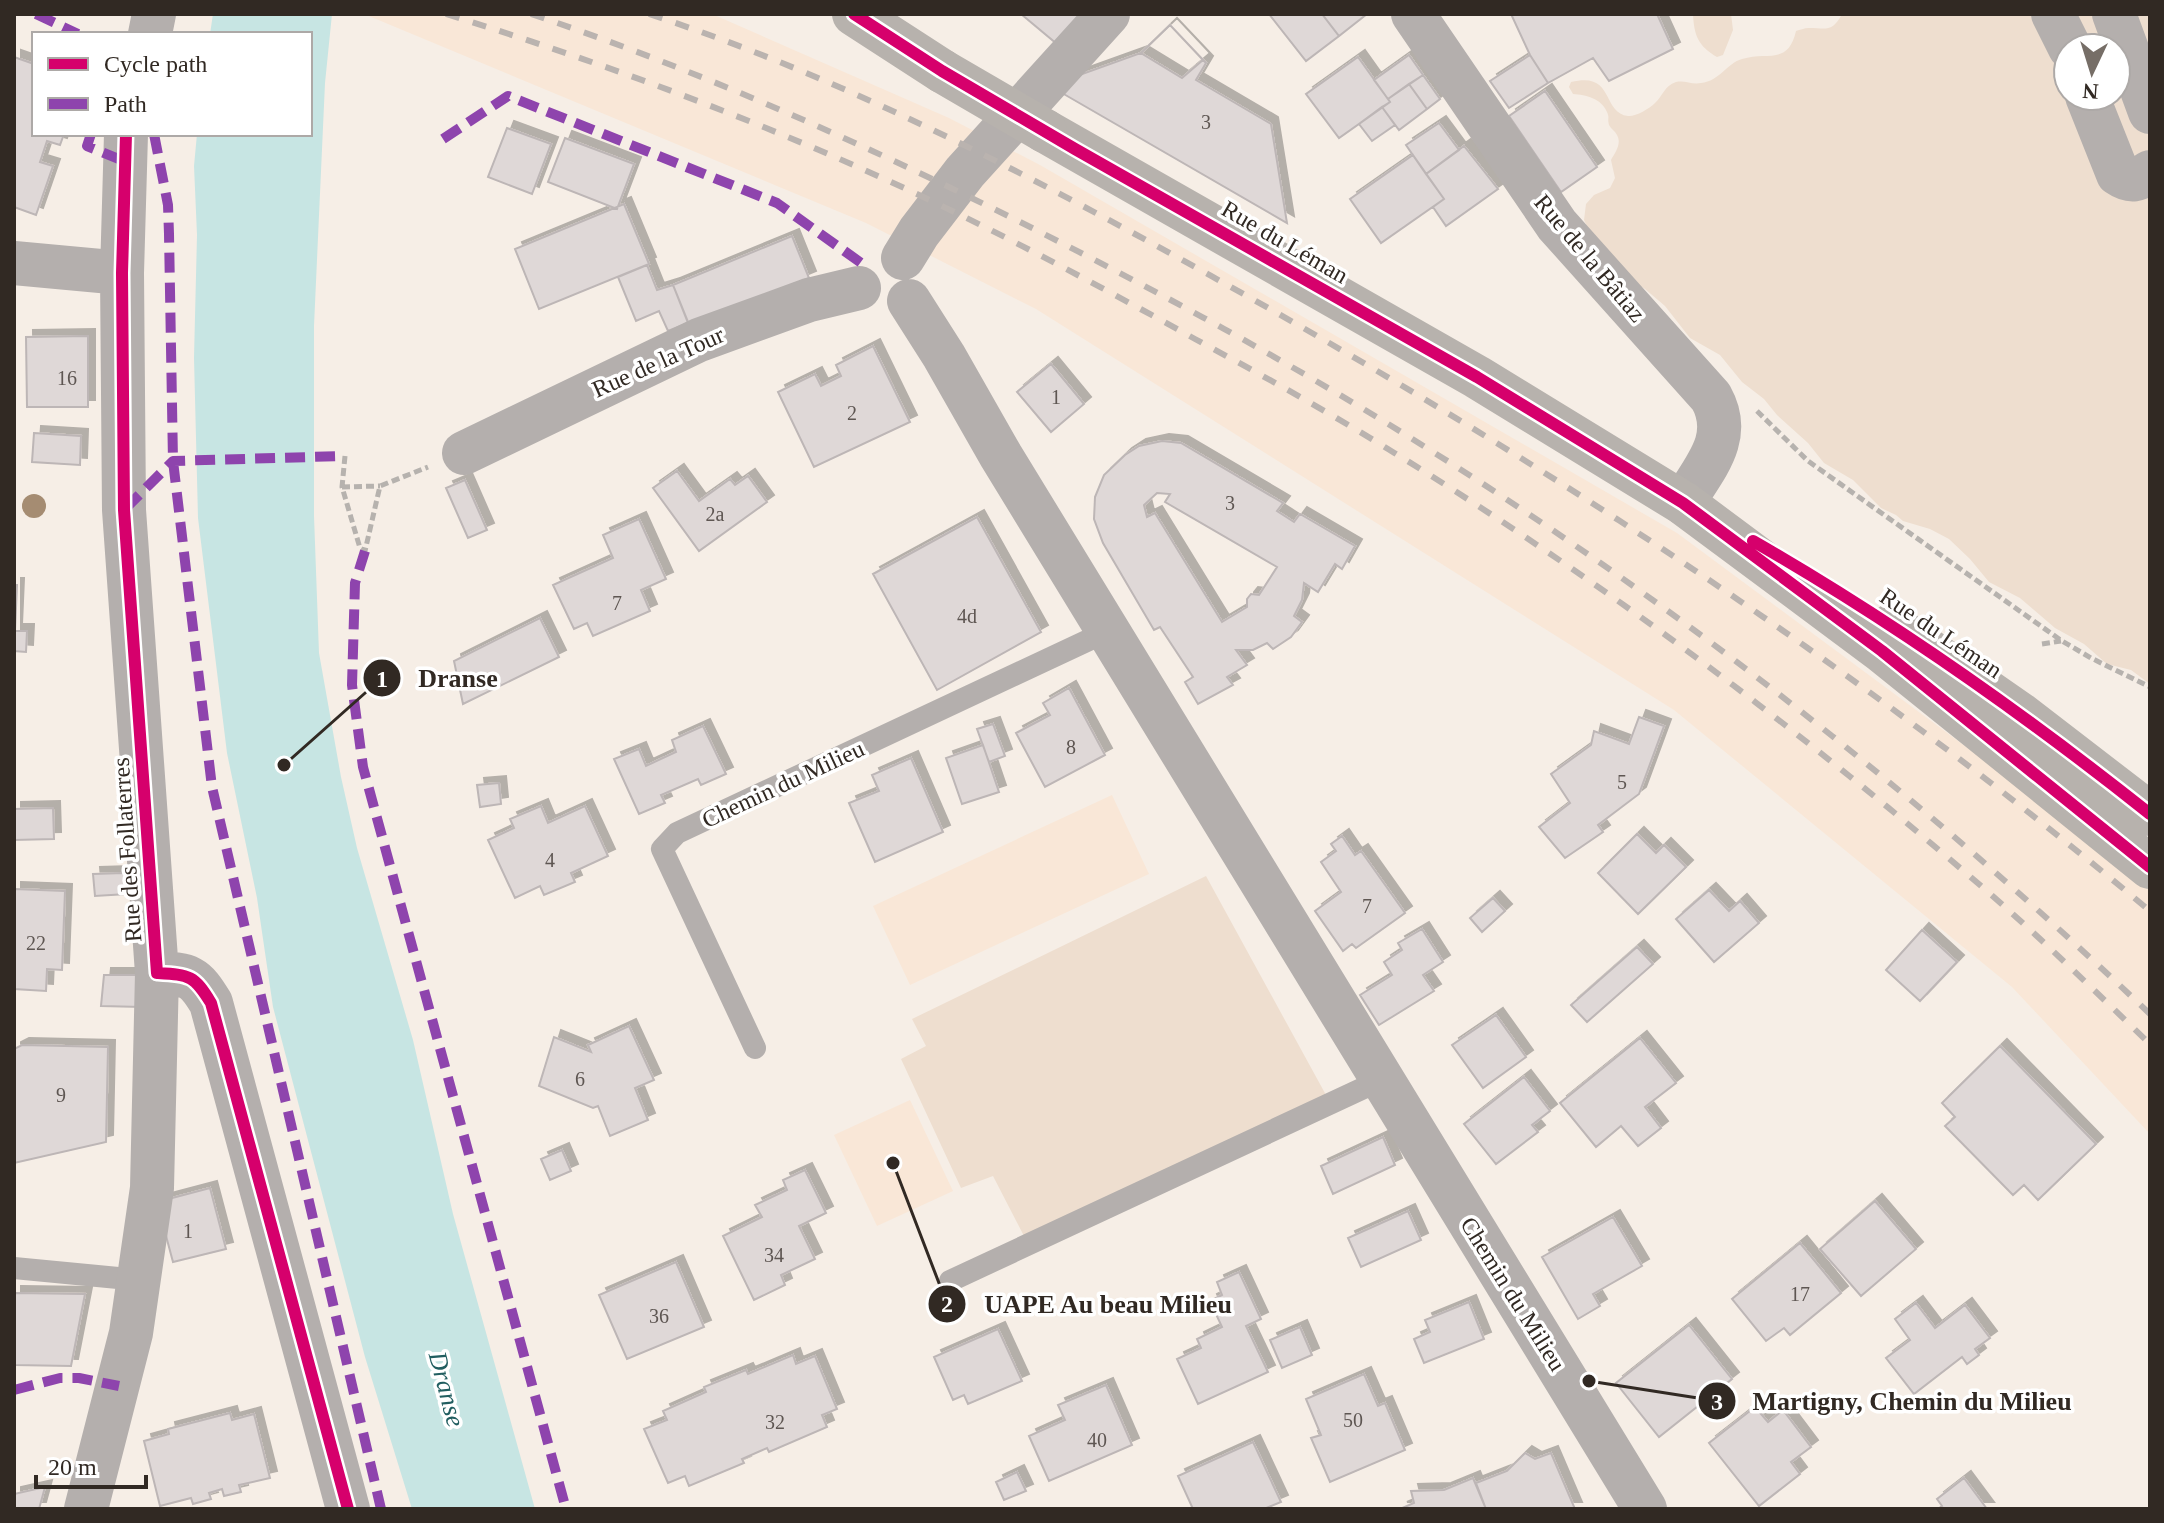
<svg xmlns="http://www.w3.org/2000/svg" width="2164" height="1523" viewBox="0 0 2164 1523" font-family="Georgia,serif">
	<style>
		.built { fill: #f9e7d7 }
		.green { fill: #eedecf; fill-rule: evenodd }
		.water { fill: #c7e5e3 }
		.building { fill: #dfd8d7; stroke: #bdb6b6; stroke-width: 2; fill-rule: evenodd; filter: url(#shadow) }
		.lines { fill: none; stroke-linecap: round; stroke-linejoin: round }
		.path { stroke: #b6b2ae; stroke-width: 5; stroke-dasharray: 8 4; stroke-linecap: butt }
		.lane { stroke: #b4afad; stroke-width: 22 }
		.street { stroke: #b4afad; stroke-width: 44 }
		.primary { stroke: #b7b2ad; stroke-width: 44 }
		.rail { stroke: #bab3af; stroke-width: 6; stroke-dasharray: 14 14; stroke-linecap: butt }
		.primary-bridge { stroke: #b7b2ad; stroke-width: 44 }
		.quiet { stroke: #8e44ad; stroke-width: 10; stroke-dasharray: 20 10; stroke-linecap: butt }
		.cycleway-casing { stroke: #fff; stroke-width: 17 }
		.cycleway { stroke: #d6006c; stroke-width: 12 }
		.tree { fill: #a58c72 }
		.labels { text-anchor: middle; stroke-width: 7; stroke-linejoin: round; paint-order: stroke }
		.number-label { font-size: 20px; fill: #5e5652 }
		.street-label { font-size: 24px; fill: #312923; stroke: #fff }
		.water-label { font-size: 26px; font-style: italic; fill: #215e60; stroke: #fff }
		.leader { fill: none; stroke: #312923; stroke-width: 3 }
		.callout-dot { fill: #312923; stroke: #fff; stroke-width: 3 }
		.mark-label { font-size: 24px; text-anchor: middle; font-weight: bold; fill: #fff }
		.callout-label { font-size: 26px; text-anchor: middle; font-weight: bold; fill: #312923; stroke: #fff; stroke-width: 7; stroke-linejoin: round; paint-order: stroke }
	</style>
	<defs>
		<filter id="shadow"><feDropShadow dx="7" dy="-7" stdDeviation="0" flood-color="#0004"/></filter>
	</defs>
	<rect width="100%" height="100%" fill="#f6eee6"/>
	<!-- built -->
	<path class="built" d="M364 14H712L949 118 1040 165 1677 533 2150 883V1134L2012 987 1674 710 1036 309 866 223Z
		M1112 795 1149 874 910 985 873 906Z
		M910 1100 953 1191 877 1226 834 1135Z"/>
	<!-- green -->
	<path class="green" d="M1693 14H1731L1733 30 1723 55 1717 57C1698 46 1694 35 1693 14Z
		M1842 14H2150V684L2131 670 2107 664 2084 644 2055 628 2020 598 1989 582 1970 559 1949 539 1930 529 1903 521 1896 515 1881 508 1853 480 1824 463 1808 443 1777 415 1764 399 1742 382 1720 355 1690 338 1665 306 1645 289 1626 277 1596 245 1584 220 1586 204 1594 195 1610 188 1615 178 1611 160C1615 153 1622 144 1617 135 1615 131 1611 129 1609 125 1607 117 1610 119 1607 112 1601 98 1586 95 1573 94L1569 87 1571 82C1615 71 1601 112 1628 116 1635 117 1649 109 1655 103 1663 96 1664 86 1676 82 1685 80 1692 85 1701 83 1720 81 1727 63 1742 59 1767 51 1788 66 1796 31 1800 30 1804 28 1809 28 1826 28 1832 33 1842 14ZM2068 48H2116V96H2068Z
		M1206 876 1326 1095 1025 1238 993 1176 961 1188 901 1059 926 1046 912 1019Z"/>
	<!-- water -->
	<path class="water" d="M213 14H332L325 83 314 326V516L319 653 341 777 357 848 413 1040 453 1214 535 1509H412L365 1357 273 1007 257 898 227 753 198 518 194 358 197 235 194 166 197 134H310V34H210Z"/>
	<!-- building -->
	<path class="building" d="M1021 14H1082L1057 44Z
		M1269 14H1322L1339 36 1306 61Z
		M1322 14H1367L1339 36Z
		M1511 14H1657L1673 49 1609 81 1593 58 1548 83 1530 55Z
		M1170 25 1203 60 1182 78 1141 53Z
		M1170 25 1206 63 1196 80 1271 124 1287 223 1062 93 1071 78 1141 53Z
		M1409 55 1423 75 1388 99 1374 80Z
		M1530 55 1548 83 1509 108 1490 81Z
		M14 57 34 64V134H64L60 145 47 141 40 162 53 166 36 215 14 207Z
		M1358 57 1390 102 1339 138 1306 94Z
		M1423 75 1440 99 1427 109 1409 84Z
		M1409 84 1427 109 1399 130 1382 107 1390 102 1388 99Z
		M1545 91 1597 167 1561 192 1509 116Z
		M1382 107 1395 125 1372 141 1359 124Z
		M1439 123 1459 150 1426 174 1406 145Z
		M507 128 551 144 532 194 488 177Z
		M565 138 634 164 617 209 548 182Z
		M1464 146 1498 189 1446 226 1433 207 1444 199 1426 174Z
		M1413 155 1444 199 1381 243 1350 199Z
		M624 204 649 264 539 309 515 249Z
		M792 236 809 278 690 327 673 285Z
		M647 265 657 290 673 285 688 323 668 331 659 311 636 321 618 277Z
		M88 336V407H27L26 337Z
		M873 346 910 422 814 467 778 392 815 374 821 386 841 376 836 365Z
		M1051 364 1084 404 1051 432 1017 392Z
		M34 433 81 436 80 465 32 462Z
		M1162 441 1181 443 1283 503 1277 511 1294 522 1300 514 1355 546 1342 569 1335 564 1318 592 1304 583 1302 600 1294 616 1302 622 1291 637 1273 649 1267 643 1253 650H1236L1247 665 1227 677 1233 685 1198 704 1185 682 1193 677 1160 627 1154 630 1103 543 1094 519 1095 497 1104 475 1125 455 1139 446ZM1157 493 1170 494 1165 502 1277 567 1259 595 1251 594 1247 599V607L1222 622 1155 513 1147 517 1144 505Z
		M677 471 699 501 730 479 735 485 748 476 767 502 699 551 653 488Z
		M465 480 487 530 468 538 446 488Z
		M977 517 1041 632 937 690 873 574Z
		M639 519 666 579 641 590 650 611 593 636 587 623 574 629 553 585 613 558 603 535Z
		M14 585H17L15 631H27L26 652 14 651Z
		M540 618 559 657 463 704 454 661Z
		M1069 688 1105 755 1045 787 1016 733 1050 715 1043 703Z
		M1639 717 1664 726 1639 794 1598 825 1603 832 1565 858 1539 827 1570 803 1551 774 1591 745 1594 731 1629 744Z
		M993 724 1005 756 989 762 977 729Z
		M703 726 726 774 701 785 698 779 661 795 665 803 639 814 614 759 639 749 646 766 676 752 672 740Z
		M983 745 999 792 962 804 946 758Z
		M911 758 943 832 875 862 849 803 879 791 872 775Z
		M499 783 501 804 480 807 477 785Z
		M541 806 548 823 585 806 608 856 571 873 575 882 544 895 540 886 515 898 488 840 514 828 510 819Z
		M53 808 54 839 14 840V809Z
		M1637 834 1656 853 1664 845 1686 867 1638 914 1598 873Z
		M1342 836 1355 855 1361 851 1405 913 1356 948 1352 944 1343 951 1315 911 1341 892 1321 862 1336 851 1331 844Z
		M124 873 127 894 95 896 93 874Z
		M14 889 65 891 62 970 47 969 46 991 14 989Z
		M1709 890 1729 911 1740 901 1759 923 1714 962 1676 919Z
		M1493 898 1505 911 1482 932 1470 918Z
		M1422 929 1443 962 1423 975 1434 991 1379 1025 1360 995 1392 975 1384 962 1402 950 1398 943Z
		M1922 930 1957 962 1920 1001 1886 970Z
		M1637 947 1653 964 1587 1022 1571 1005Z
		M104 975H142V1007L101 1006Z
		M1496 1015 1526 1057 1483 1088 1452 1045Z
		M629 1026 654 1080 635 1088 648 1120 610 1136 598 1106 593 1108 539 1086 554 1037 591 1052 588 1045Z
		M1640 1038 1676 1083 1645 1107 1661 1128 1638 1146 1621 1126 1596 1147 1560 1103Z
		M22 1045 108 1047 106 1142 14 1163V1049Z
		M2000 1046 2096 1144 2038 1200 2024 1185 2013 1195 1945 1126 1955 1117 1942 1103Z
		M1524 1077 1550 1111 1532 1125 1538 1132 1496 1164 1464 1124Z
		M1383 1137 1395 1165 1333 1194 1321 1166Z
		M562 1150 571 1171 550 1180 541 1159Z
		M805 1170 826 1213 799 1226 815 1259 781 1275 785 1285 754 1300 723 1236 762 1217 755 1205 787 1190 783 1180Z
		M210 1188 226 1249 173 1262 157 1202Z
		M1875 1201 1916 1249 1861 1296 1820 1249Z
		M1408 1211 1421 1240 1361 1267 1348 1238Z
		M1613 1217 1642 1266 1593 1294 1600 1306 1578 1319 1542 1257Z
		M1800 1243 1841 1293 1790 1335 1784 1328 1766 1341 1732 1299Z
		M676 1262 704 1327 627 1359 599 1295Z
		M1239 1272 1261 1319 1246 1326 1268 1372 1198 1404 1177 1359 1201 1348 1197 1339 1222 1327 1210 1301 1222 1295 1217 1282Z
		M14 1293 85 1294 71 1366 14 1365Z
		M1469 1302 1484 1339 1424 1363 1414 1339 1430 1332 1425 1320Z
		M1916 1303 1935 1328 1965 1305 1990 1338 1975 1349 1979 1355 1967 1364 1962 1357 1914 1394 1886 1358 1910 1340 1895 1319Z
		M1689 1325 1732 1379 1659 1437 1616 1383Z
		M1300 1327 1312 1355 1282 1368 1270 1340Z
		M998 1329 1022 1381 968 1404 964 1395 953 1400 934 1357Z
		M793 1355 796 1364 815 1356 837 1409 822 1415 827 1427 769 1452 767 1448 742 1459 744 1463 689 1486 685 1476 668 1483 644 1429 667 1420 663 1411 706 1392 704 1387 746 1370 748 1374Z
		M1364 1374 1378 1406 1385 1403 1405 1450 1330 1482 1311 1438 1321 1435 1306 1399Z
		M1106 1385 1132 1445 1049 1481 1029 1436 1065 1420 1058 1405Z
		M1755 1407 1768 1422 1783 1410 1811 1447 1791 1462 1800 1474 1759 1506 1709 1443Z
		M230 1413 232 1420 254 1414 270 1478 239 1485 241 1492 224 1496 222 1489 209 1493 211 1499 193 1504 191 1498 160 1506 144 1441 169 1434 168 1429Z
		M1253 1442 1281 1502 1264 1509H1193L1178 1476Z
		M1525 1453 1535 1459 1551 1453 1575 1509H1486L1476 1483 1507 1471Z
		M1017 1472 1026 1491 1004 1500 996 1482Z
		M1473 1478 1486 1509H1400L1414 1503 1411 1491 1444 1490Z
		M1964 1478 1987 1509H1938L1942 1506 1937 1499Z
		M45 1487 39 1509H14V1494Z"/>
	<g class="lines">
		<!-- path -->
		<path class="path" d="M1757 411 1808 461 2062 641 2091 658 2150 687
			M345 456 342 487 360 548 365 551 380 486 428 467
			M342 487 380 486
			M2042 644 2061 641"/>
		<!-- lane -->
		<path class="lane" d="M755 1048 662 849 677 833 1108 631
			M14 1268 139 1280
			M950 1281 1383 1079"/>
		<!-- street -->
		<path class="street" d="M1413 14 1557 225 1711 397C1734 438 1704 468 1683 503
			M2053 14 2070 48
			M2114 14 2150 112
			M150 34 154 14
			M2087 96 2118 174C2131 183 2138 180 2150 172
			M903 258 919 232 965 172 1108 14
			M14 263 122 273
			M909 301 944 356 1001 456 1645 1509
			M464 453 699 340 809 300 859 288
			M157 973C190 975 194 975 211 1003L348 1509
			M86 1509 131 1333 152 1188 157 973 124 510 122 273 126 134"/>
		<!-- primary -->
		<path class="primary" d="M854 14 942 71
			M1045 131 1477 377 1683 503 1882 651 2150 867
			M1892 625 2020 714 2150 814"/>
		<!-- rail -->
		<path class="rail" d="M446 14C578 55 708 102 835 157 958 210 1078 274 1195 339 1260 374 1325 410 1388 449 1600 579 1800 729 1988 892 2044 941 2097 993 2150 1044
			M531 14C707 73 878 150 1044 234 1170 298 1294 365 1414 440 1679 605 1925 799 2150 1014
			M649 14C859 83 1054 188 1247 296 1565 475 1870 676 2150 911"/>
		<!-- primary-bridge -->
		<path class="primary-bridge" d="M942 71 1045 131"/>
		<!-- quiet -->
		<path class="quiet" d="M36 14 78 34
			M91 134 87 146 124 161
			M154 134 168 205 169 234 173 461 212 787 381 1509
			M443 139 508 96 777 203 864 265
			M125 509 173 461 345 456
			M365 551 355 583 352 685 363 767 566 1509
			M14 1390 60 1378H79L119 1386"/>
		<!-- cycleway casing -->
		<g class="cycleway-casing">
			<path id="cycleway" d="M854 14 942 71 1075 149 1477 377 1683 503 1882 651 2150 867
				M126 134 122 273 124 510 157 973C190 975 194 975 211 1003L348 1509
				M1753 541C1894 622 2023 713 2150 814"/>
		</g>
		<!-- cycleway -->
		<use href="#cycleway" class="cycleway"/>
	</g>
	<!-- trees -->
	<circle class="tree" cx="34" cy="506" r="12"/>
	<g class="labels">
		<!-- number labels -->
		<g class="number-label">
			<text x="1206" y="129">3</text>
			<text x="67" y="385">16</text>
			<text x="1056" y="404">1</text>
			<text x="852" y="420">2</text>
			<text x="1230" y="510">3</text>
			<text x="715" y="521">2a</text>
			<text x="617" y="610">7</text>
			<text x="967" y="623">4d</text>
			<text x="1071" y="754">8</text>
			<text x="1622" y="789">5</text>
			<text x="550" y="867">4</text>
			<text x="1367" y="913">7</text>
			<text x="36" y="950">22</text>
			<text x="580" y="1086">6</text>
			<text x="61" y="1102">9</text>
			<text x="188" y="1238">1</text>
			<text x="774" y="1262">34</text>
			<text x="1800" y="1301">17</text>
			<text x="659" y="1323">36</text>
			<text x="1353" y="1427">50</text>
			<text x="775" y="1429">32</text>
			<text x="1097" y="1447">40</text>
		</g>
		<!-- street labels -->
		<g class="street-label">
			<text transform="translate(1285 242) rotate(30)" y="8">Rue du Léman</text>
			<text transform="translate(1590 258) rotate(50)" y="8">Rue de la Bâtiaz</text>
			<text transform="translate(658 362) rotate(-24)" y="8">Rue de la Tour</text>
			<text transform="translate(1941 633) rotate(34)" y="8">Rue du Léman</text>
			<text transform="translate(783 784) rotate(-25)" y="8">Chemin du Milieu</text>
			<text transform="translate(127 850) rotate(-94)" y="8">Rue des Follaterres</text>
			<text transform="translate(1513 1294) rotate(58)" y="8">Chemin du Milieu</text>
		</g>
		<!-- water labels -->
		<g class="water-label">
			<text transform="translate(447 1389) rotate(75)" y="9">Dranse</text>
		</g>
	</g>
	<!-- callouts -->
	<path class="leader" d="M284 765L382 678M893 1163L947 1304M1589 1381L1717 1401"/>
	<g class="callout-dot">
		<circle cx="284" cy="765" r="8"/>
		<circle cx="893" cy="1163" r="8"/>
		<circle cx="1589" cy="1381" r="8"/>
		<circle cx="382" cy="678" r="20"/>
		<circle cx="947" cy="1304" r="20"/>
		<circle cx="1717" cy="1401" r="20"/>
	</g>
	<g class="mark-label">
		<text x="382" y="687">1</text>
		<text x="947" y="1312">2</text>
		<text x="1717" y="1410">3</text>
	</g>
	<g class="callout-label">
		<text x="458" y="687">Dranse</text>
		<text x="1108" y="1313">UAPE Au beau Milieu</text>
		<text x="1912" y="1410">Martigny, Chemin du Milieu</text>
	</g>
	<!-- border -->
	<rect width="2164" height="1523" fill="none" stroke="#312923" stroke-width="32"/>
	<!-- legend -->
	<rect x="32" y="32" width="280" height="104" fill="#ffffff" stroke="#ada9a7" stroke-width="2"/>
	<rect x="48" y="58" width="40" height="12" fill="#d6006c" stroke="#ada9a7" stroke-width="2"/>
	<text x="104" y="72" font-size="24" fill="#312923">Cycle path</text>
	<rect x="48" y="98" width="40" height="12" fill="#8e44ad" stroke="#ada9a7" stroke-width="2"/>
	<text x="104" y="112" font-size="24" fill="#312923">Path</text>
	<!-- north arrow -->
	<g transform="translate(2092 72) rotate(184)"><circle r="38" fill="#ffffff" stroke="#ada9a7" stroke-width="2"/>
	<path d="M0-6L14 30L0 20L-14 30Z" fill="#766e67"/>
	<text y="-12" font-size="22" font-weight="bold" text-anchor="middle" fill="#312923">N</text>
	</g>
	<!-- scale -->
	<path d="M36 1475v12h110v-12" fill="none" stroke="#312923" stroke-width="4"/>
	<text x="48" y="1475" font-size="24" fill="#312923" stroke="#ffffff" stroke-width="6" paint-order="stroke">20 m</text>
</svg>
